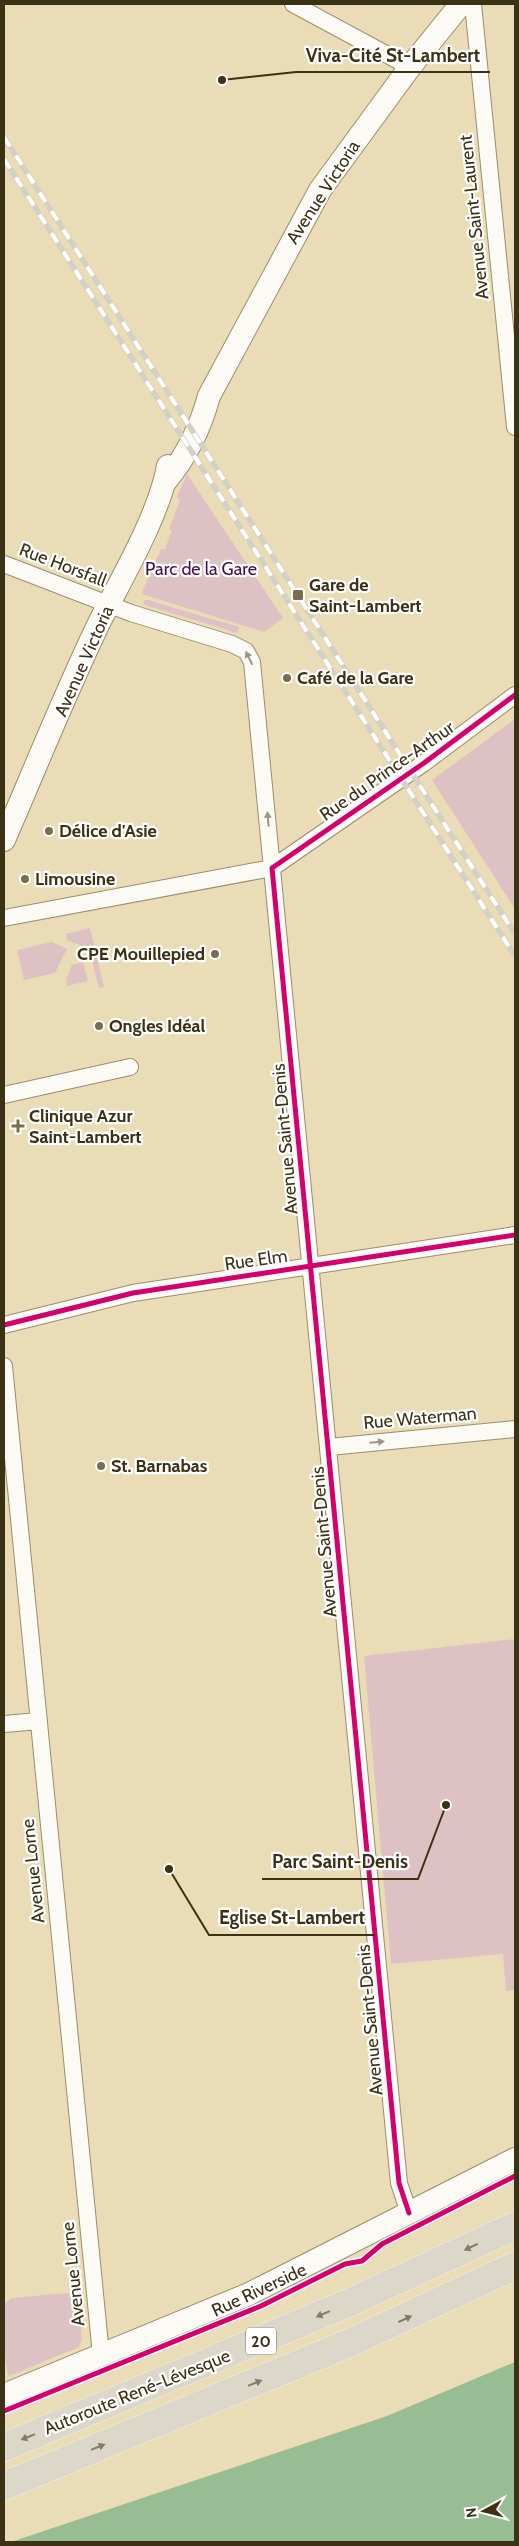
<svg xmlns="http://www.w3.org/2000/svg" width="519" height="2546" viewBox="0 0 519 2546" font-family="Cabin,sans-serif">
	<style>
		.green { fill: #dec2c3 }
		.water { fill: #98bc93 }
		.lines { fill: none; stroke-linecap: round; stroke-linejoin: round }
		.street-casing { stroke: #998e70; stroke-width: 18 }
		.secondary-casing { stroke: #998e70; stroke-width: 24 }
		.highway-casing { stroke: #f5efde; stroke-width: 29 }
		.street { stroke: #fcfaf4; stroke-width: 16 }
		.secondary { stroke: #fcfaf4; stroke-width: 22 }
		.highway { stroke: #dcd8c9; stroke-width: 28 }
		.rail-casing { stroke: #d5d0c4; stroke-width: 5.5 }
		.rail { stroke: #fff; stroke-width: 4; stroke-dasharray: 11; stroke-linecap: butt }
		.cycleway-casing { stroke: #fff; stroke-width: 8 }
		.cycleway { stroke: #d6006c; stroke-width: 5 }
		.oneway { fill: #9c9685 }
		.oneway2 { fill: #837d67 }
		.poi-dot { fill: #786e4e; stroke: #fff; stroke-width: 2 }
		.labels { text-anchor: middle; stroke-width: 4.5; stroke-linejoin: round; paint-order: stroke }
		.shield { fill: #fff; stroke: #76705c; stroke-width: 1 }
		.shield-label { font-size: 16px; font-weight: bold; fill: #3b3216 }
		.street-label { font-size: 18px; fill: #3b3216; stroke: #fff }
		.park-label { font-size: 18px; fill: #4a0c45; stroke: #fff }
		.poi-label { font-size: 18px; font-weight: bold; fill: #3b3216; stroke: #fff; text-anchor: start }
		.leader { fill: none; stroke: #3b3216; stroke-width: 2 }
		.callout-dot { fill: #3b3216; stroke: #fff; stroke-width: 2 }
		.callout-label { font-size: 19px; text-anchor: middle; font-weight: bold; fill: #3b3216; stroke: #fff; stroke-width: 4.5; stroke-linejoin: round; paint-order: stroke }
	</style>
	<rect width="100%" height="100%" fill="#e9dcb6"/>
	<!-- green -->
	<path class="green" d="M187 474 283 618 264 632 145 595 142 592 161 549H165L171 533 172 531 169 529 180 500 177 497Z
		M145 600H148L239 627 237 633 145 605 143 601Z
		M515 719V909L432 780Z
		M90 928 104 987 99 988 89 949 67 940 66 934Z
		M52 942 67 949 55 973 24 980 17 950Z
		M83 962 88 981 67 986 66 980 72 965Z
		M515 1639V1990L506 1991 503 1954 391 1964 364 1656Z
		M78 2292 82 2340 79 2347 9 2376C5 2368 1 2313 4 2306 5 2302 10 2299 12 2298Z"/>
	<!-- water -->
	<path class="water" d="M515 2362V2542H11L387 2416Z"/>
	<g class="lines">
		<!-- street casing -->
		<g class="street-casing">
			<path id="street" d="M293 4 410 67
				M473 4 515 427
				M4 564 131 613 232 644 246 651 252 662 399 2183 409 2213
				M4 918 272 868 424 763 515 695
				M4 1095 130 1067
				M4 1325 133 1293 515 1235
				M4 1366 101 2355
				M329 1447 515 1429
				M4 1724 39 1721"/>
		</g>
		<!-- secondary casing -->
		<g class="secondary-casing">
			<path id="secondary" d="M165 482C187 456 200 429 209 396L320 190 410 67 461 4
				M4 840C35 769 64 696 98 625 121 579 159 516 168 466
				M4 2395 249 2294 515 2159"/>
		</g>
		<!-- highway casing -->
		<g class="highway-casing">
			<path id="highway" d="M4 2447 346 2304 515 2226
				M4 2486 347 2344 515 2266"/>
		</g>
		<!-- street -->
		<use href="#street" class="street"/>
		<!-- secondary -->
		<use href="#secondary" class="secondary"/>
		<!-- highway -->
		<use href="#highway" class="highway"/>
		<!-- rail casing -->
		<g class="rail-casing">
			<path id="rail" d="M4 137 515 934
				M4 159 515 956"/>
		</g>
		<!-- rail -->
		<use href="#rail" class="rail"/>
		<!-- cycleway casing -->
		<g class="cycleway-casing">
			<path id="cycleway" d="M4 1325 133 1293 515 1235
				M409 2213 399 2183 272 868 424 763 515 695
				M4 2411 261 2306 345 2264 362 2261 382 2244 515 2176"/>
		</g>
		<!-- cycleway -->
		<use href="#cycleway" class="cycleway"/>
	</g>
	<!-- one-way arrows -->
	<defs><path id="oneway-solid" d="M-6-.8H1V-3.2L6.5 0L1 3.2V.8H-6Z" transform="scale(1.25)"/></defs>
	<g class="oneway">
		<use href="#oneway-solid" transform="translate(249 658) rotate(-116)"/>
		<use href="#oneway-solid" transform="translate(268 819) rotate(-95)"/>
		<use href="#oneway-solid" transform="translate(377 1442) rotate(-5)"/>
	</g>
	<g class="oneway2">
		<use href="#oneway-solid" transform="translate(471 2247) rotate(155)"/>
		<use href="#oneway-solid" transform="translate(323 2314) rotate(157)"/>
		<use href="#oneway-solid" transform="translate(405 2319) rotate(-25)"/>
		<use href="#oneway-solid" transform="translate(255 2383) rotate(-22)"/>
		<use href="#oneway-solid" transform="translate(28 2437) rotate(158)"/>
		<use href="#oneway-solid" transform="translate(98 2447) rotate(-22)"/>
	</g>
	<!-- markers -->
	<g class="poi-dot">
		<rect x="292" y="589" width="12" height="12" rx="2.5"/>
		<circle cx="287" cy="678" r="5"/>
		<circle cx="49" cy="831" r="5"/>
		<circle cx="25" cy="879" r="5"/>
		<circle cx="215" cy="954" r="5"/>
		<circle cx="99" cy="1026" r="5"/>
		<path d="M15.5 1118.5h5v5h5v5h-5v5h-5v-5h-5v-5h5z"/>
		<circle cx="101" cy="1466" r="5"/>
	</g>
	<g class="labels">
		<!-- shield labels -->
		<rect class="shield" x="246" y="2327.5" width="30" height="27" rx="4"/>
		<g class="shield-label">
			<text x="261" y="2347">20</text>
		</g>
		<!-- street labels -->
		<g class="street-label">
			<text transform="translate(323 192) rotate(-57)" y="6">Avenue Victoria</text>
			<text transform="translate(474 217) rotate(-96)" y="6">Avenue Saint-Laurent</text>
			<text transform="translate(63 565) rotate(21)" y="6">Rue Horsfall</text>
			<text transform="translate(84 661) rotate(-66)" y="6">Avenue Victoria</text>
			<text transform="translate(387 771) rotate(-35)" y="6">Rue du Prince-Arthur</text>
			<text transform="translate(285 1139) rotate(-95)" y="6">Avenue Saint-Denis</text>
			<text transform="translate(256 1260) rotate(-8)" y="6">Rue Elm</text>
			<text transform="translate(420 1418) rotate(-5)" y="6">Rue Waterman</text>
			<text transform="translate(324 1542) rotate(-95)" y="6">Avenue Saint-Denis</text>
			<text transform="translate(33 1871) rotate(-96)" y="6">Avenue Lorne</text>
			<text transform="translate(370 2020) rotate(-95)" y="6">Avenue Saint-Denis</text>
			<text transform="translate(73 2274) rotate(-96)" y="6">Avenue Lorne</text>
			<text transform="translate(259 2290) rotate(-25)" y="6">Rue Riverside</text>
			<text transform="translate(137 2392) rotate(-22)" y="6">Autoroute René-Lévesque</text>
		</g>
		<!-- park labels -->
		<g class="park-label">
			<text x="201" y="575">Parc de la Gare</text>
		</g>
		<!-- poi labels -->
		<g class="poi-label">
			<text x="309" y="591">Gare de<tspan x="309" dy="21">Saint-Lambert</tspan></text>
			<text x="297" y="684">Café de la Gare</text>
			<text x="59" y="837">Délice d'Asie</text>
			<text x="35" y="885">Limousine</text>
			<text x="205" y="960" text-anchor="end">CPE Mouillepied</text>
			<text x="109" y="1032">Ongles Idéal</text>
			<text x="29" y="1122">Clinique Azur<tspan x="29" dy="21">Saint-Lambert</tspan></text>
			<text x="111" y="1472">St. Barnabas</text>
		</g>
	</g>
	<!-- callouts -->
	<path class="leader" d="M222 80L296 72H490M446 1805L418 1879H262M169 1869L209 1935H375"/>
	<g class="callout-dot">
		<circle cx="222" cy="80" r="5"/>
		<circle cx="446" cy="1805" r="5"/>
		<circle cx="169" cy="1869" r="5"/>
	</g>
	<g class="callout-label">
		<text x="393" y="62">Viva-Cité St-Lambert</text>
		<text x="340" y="1868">Parc Saint-Denis</text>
		<text x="292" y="1924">Eglise St-Lambert</text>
	</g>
	<!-- border -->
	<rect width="519" height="2546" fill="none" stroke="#3b3216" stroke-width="10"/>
	<!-- north arrow -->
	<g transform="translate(484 2511) rotate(263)" stroke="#ffffff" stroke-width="4" paint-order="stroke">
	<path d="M0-4L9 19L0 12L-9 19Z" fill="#3b3216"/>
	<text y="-8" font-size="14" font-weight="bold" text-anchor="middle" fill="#3b3216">N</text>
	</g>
</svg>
